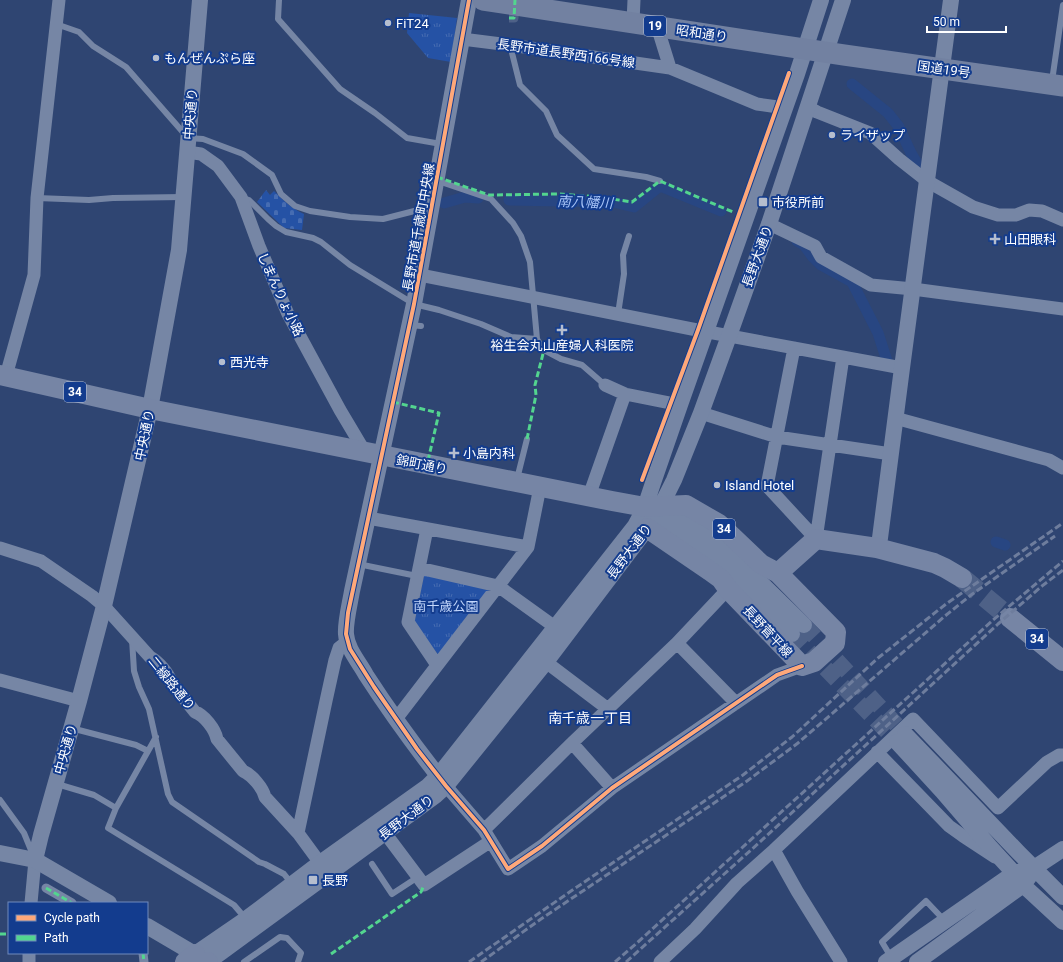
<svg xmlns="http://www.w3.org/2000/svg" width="1063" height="962" viewBox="0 0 1063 962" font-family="Roboto,'Noto Sans JP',sans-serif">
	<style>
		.grass { fill: url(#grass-tufts) }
		.cemetery { fill: url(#cemetery-stones) }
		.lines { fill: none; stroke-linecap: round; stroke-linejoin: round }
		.canal { stroke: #284682; stroke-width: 11 }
		.pedestrian-tunnel { stroke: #4e6187; stroke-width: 9; stroke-dasharray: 9 4.5; stroke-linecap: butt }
		.tertiary-tunnel { stroke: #4e6187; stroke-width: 16; stroke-dasharray: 16 8; stroke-linecap: butt }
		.primary-tunnel { stroke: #4e6187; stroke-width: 20; stroke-dasharray: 20 10; stroke-linecap: butt }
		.service { stroke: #7686a5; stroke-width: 6 }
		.pedestrian { stroke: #7686a5; stroke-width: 9 }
		.minor { stroke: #7686a5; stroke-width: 13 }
		.tertiary { stroke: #7686a5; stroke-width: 16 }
		.primary { stroke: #7685a5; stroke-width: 20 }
		.trunk { stroke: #7281a1; stroke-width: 21 }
		.rail { stroke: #6e7d9d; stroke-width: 3; stroke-dasharray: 7 3; stroke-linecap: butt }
		.quiet { stroke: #53d58f; stroke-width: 3; stroke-dasharray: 6 3; stroke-linecap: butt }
		.cycleway-casing { stroke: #133c8e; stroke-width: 6 }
		.cycleway { stroke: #fea87a; stroke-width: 4 }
		.poi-dot { fill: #b6bece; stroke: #133c8e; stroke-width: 1.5 }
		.labels { text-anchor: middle; stroke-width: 4; stroke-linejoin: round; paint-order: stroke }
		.shield { fill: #133c8e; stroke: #b8c4dd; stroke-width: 1 }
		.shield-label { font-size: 12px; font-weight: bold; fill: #fff }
		.poi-label { font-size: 13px; fill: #fff; stroke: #133c8e; text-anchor: start }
		.street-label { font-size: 13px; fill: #fff; stroke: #133c8e }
		.park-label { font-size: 13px; fill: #c3d7fc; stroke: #133c8e }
		.water-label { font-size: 14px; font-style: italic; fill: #a8c5f8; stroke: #133c8e }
		.neighbourhood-label { font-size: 14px; fill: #fff; stroke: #133c8e }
	</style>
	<defs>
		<pattern id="grass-tufts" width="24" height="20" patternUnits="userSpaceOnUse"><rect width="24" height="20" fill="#2552a5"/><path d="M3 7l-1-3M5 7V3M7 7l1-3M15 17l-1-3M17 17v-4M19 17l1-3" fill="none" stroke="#466cb2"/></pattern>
		<pattern id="cemetery-stones" width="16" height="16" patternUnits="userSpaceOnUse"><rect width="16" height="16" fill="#2552a5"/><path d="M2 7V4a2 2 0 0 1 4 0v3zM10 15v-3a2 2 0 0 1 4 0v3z" fill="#466cb2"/></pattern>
	</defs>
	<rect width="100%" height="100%" fill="#2f4572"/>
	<!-- grass -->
	<path class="grass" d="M409 13 457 18 451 62 428 58 407 33Z
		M430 574 491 591 440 657 414 624 424 575Z"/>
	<!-- cemetery -->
	<path class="cemetery" d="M266 190 270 195 274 191C284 201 291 208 304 214L302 230 284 228 257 202Z"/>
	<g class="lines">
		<!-- canal -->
		<path class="canal" d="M852 84 888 113 899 127 911 153 919 167
			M509 200 613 202 634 207 660 186 721 211
			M444 203 465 197 478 198
			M797 241 804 245 812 256 821 265 852 282 878 333 887 361
			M996 542 1005 545"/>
		<!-- pedestrian-tunnel -->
		<path class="pedestrian-tunnel" d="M509 18H514L515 3"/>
		<!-- tertiary-tunnel -->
		<path class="tertiary-tunnel" d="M804 625 905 734
			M792 634 897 742"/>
		<!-- primary-tunnel -->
		<path class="primary-tunnel" d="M962 578 1010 618"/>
		<!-- service -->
		<path class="service" d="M279 0 278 19 340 89 375 113 407 138 441 144
			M56 24 79 32 93 46 126 67 188 138 203 139 243 154 272 175 281 194 295 206 310 211 350 217 383 219 430 207
			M510 45 520 85 546 111 557 135 594 169 646 177 660 181
			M1052 81 1063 5
			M438 181 491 199 513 223 521 236 530 262 537 339
			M37 198 89 200 113 198 183 197
			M243 198 249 200 268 219 276 226 286 232 313 238 321 242 350 265 414 304 439 310 481 324 511 337 537 339 544 350 561 359 582 365 605 385
			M618 314 624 274 623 255 629 236
			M410 325 421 326
			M517 479 527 439
			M358 564 417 576
			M132 639 134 671 139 687 149 709 168 794 172 802 259 862 265 864 284 874 292 884
			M71 728 136 745 148 751
			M156 737 116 808 108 828 234 905 246 919
			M57 784 94 795 116 808
			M0 800 24 833 33 855
			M372 864 392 894 418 877
			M891 957 882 942 926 901 944 920
			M244 962 280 937 287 938 301 953 298 962"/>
		<!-- pedestrian -->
		<path class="pedestrian" d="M46 888 72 903
			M143 953 144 962"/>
		<!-- minor -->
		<path class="minor" d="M633 22 634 0
			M657 26 670 68 757 104 785 108
			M462 39 510 45 670 68
			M808 107 817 112 870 133 899 159 927 181 973 207 998 215H1016L1029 210 1042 211 1063 220
			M187 152 201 154 218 166 241 197 259 246 288 314 340 410 365 452
			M769 224 815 246 821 257 871 285 913 289 1063 309
			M420 275 692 329 902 368
			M794 348 767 486 816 539
			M6 376 34 275 37 198 59 0
			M605 385 625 394 680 405
			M701 413 777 437 891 454
			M895 418 1049 460 1063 468
			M589 496 625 394
			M368 518 528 547
			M427 529 408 622 437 665
			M816 539 843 357
			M0 548 41 561 92 596 104 606 150 657C158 661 169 674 171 682L195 712C204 715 215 729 217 739L243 771C252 775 263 788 265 797L298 833
			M419 568 498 586 555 627
			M677 643 736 703
			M538 656 608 709
			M0 680 79 701
			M396 719 528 547 540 487
			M572 743 612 788
			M877 752 949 826 963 836 995 857
			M446 786 484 830 508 869 542 846 612 788 777 675 802 666
			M484 830 572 743 677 643 728 589
			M385 833 424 885 491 841
			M774 850 913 719 998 808 1047 762 1059 755H1063
			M320 863 298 833 326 701 335 660 339 648 348 641
			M31 903 35 860
			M29 962V953
			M660 962 695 929 737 883 774 850 797 891 841 962"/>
		<!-- tertiary -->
		<path class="tertiary" d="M661 506 683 519 723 546 804 625
			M647 510 655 518 731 570 792 634
			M877 548 880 538 902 368 951 0
			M905 734 1019 853 1063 897
			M897 742 942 791 991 848 1014 873 1023 885 1063 922
			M443 782C416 748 390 712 366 675 359 662 347 649 346 634 345 623 350 603 352 591L414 304 469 0
			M0 853 35 860 109 903
			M35 860 41 835 79 701 104 606 150 409 179 250 200 0
			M147 926 208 962 435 796 446 786 546 662 655 518 674 480 701 413 729 336 769 224 843 0
			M195 954 246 919 320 863 428 786 438 776 635 526 645 507 653 483 680 405 797 74 821 0
			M886 962 1014 873 1034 868 1063 849
			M917 962 1023 885 1029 877"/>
		<!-- primary -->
		<path class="primary" d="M0 375 150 409 612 501 645 507 686 505 719 524 761 564 778 573 836 632 835 643 814 662 802 666 728 589 721 579 710 571 647 528
			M778 573 816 539 877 548 934 563 945 568 962 578
			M1010 618 1063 661
			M185 962 195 954
			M207 962H208"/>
		<!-- trunk -->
		<path class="trunk" d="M483 0 844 55 1063 86"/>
		<!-- rail -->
		<path class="rail" d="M469 962 571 891 743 775 792 737 878 658 946 604 1063 523
			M481 962 541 919 747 781 798 743 945 616 971 595 1055 536
			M615 962 638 942 993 620 1063 561
			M626 962 751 850 998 624 1042 586 1063 570"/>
		<!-- quiet -->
		<path class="quiet" d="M509 18H514L515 0
			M437 177 489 195 559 194 599 197 632 202 660 181 733 212
			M393 402 439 413 427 465
			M527 439 536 395 535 385 544 350
			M46 888 72 903
			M0 934H9
			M143 953 144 962
			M331 954 421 892 424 885"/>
		<!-- cycleway casing -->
		<g class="cycleway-casing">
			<path id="cycleway" d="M469 0 414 304 348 613 346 634 350 649 374 687 417 749 446 786 484 830 508 869 542 846 612 788 777 675 802 666
				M642 480 698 330 789 73"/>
		</g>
		<!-- cycleway -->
		<use href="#cycleway" class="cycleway"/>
	</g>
	<!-- markers -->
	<g class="poi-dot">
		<circle cx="388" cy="23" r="4"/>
		<circle cx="156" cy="58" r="4"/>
		<circle cx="832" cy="135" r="4"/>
		<rect x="758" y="197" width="10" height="10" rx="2"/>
		<path d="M993 233h4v4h4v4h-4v4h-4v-4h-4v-4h4z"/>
		<path d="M560 324h4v4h4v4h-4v4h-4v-4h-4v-4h4z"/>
		<circle cx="222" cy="362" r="4"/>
		<path d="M452 447h4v4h4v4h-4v4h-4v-4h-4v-4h4z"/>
		<circle cx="717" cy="485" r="4"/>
		<rect x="308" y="875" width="10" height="10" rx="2"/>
	</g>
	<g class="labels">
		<!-- shield labels -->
		<g class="shield">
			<rect x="644" y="16" width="22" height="20" rx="3"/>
			<rect x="64" y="382" width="22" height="20" rx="3"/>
			<rect x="713" y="519" width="22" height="20" rx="3"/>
			<rect x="1026" y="629" width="22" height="20" rx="3"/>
		</g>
		<g class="shield-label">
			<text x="655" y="30">19</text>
			<text x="75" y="396">34</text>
			<text x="724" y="533">34</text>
			<text x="1037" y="643">34</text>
		</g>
		<!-- poi labels -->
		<g class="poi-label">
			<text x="396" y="28">FiT24</text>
			<text x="164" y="63">もんぜんぷら座</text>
			<text x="840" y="140">ライザップ</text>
			<text x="772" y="207">市役所前</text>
			<text x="1004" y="244">山田眼科</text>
			<text x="562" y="350" text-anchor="middle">裕生会丸山産婦人科医院</text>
			<text x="230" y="367">西光寺</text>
			<text x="463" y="458">小島内科</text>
			<text x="725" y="490">Island Hotel</text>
			<text x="322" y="885">長野</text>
		</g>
		<!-- street labels -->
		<g class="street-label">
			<text transform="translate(702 33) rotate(8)" y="5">昭和通り</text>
			<text transform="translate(566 53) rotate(8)" y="5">長野市道長野西166号線</text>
			<text transform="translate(944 69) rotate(8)" y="5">国道19号</text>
			<text transform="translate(190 114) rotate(-85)" y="5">中央通り</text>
			<text transform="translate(418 227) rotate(-80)" y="5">長野市道千歳町中央線</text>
			<text transform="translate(757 256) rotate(-70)" y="5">長野大通り</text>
			<text transform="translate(281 294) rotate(65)" y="5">しまんりょ小路</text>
			<text transform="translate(144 435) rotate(-78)" y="5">中央通り</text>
			<text transform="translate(422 464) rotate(11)" y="5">錦町通り</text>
			<text transform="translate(629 551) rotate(-53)" y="5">長野大通り</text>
			<text transform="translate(768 631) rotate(47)" y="5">長野菅平線</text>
			<text transform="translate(172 683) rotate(51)" y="5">二線路通り</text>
			<text transform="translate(65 749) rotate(-74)" y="5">中央通り</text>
			<text transform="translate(406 817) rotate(-37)" y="5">長野大通り</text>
		</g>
		<!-- park labels -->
		<g class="park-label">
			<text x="446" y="611">南千歳公園</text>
		</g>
		<!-- water labels -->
		<g class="water-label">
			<text transform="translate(585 202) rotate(2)" y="5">南八幡川</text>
		</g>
		<!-- neighbourhood labels -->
		<g class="neighbourhood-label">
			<text x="590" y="723">南千歳一丁目</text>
		</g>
	</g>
	<!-- legend -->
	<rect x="8" y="902" width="140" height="52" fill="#133c8e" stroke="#718abb"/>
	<rect x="16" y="915" width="20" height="6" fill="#fea87a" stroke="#718abb"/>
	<text x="44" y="922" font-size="12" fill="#ffffff">Cycle path</text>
	<rect x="16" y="935" width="20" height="6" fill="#53d58f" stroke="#718abb"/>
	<text x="44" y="942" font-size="12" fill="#ffffff">Path</text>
	<!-- scale -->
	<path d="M927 26v6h79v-6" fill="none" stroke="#ffffff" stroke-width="2"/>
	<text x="933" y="26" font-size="12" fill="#ffffff" stroke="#133c8e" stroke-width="3" paint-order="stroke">50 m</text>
</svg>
